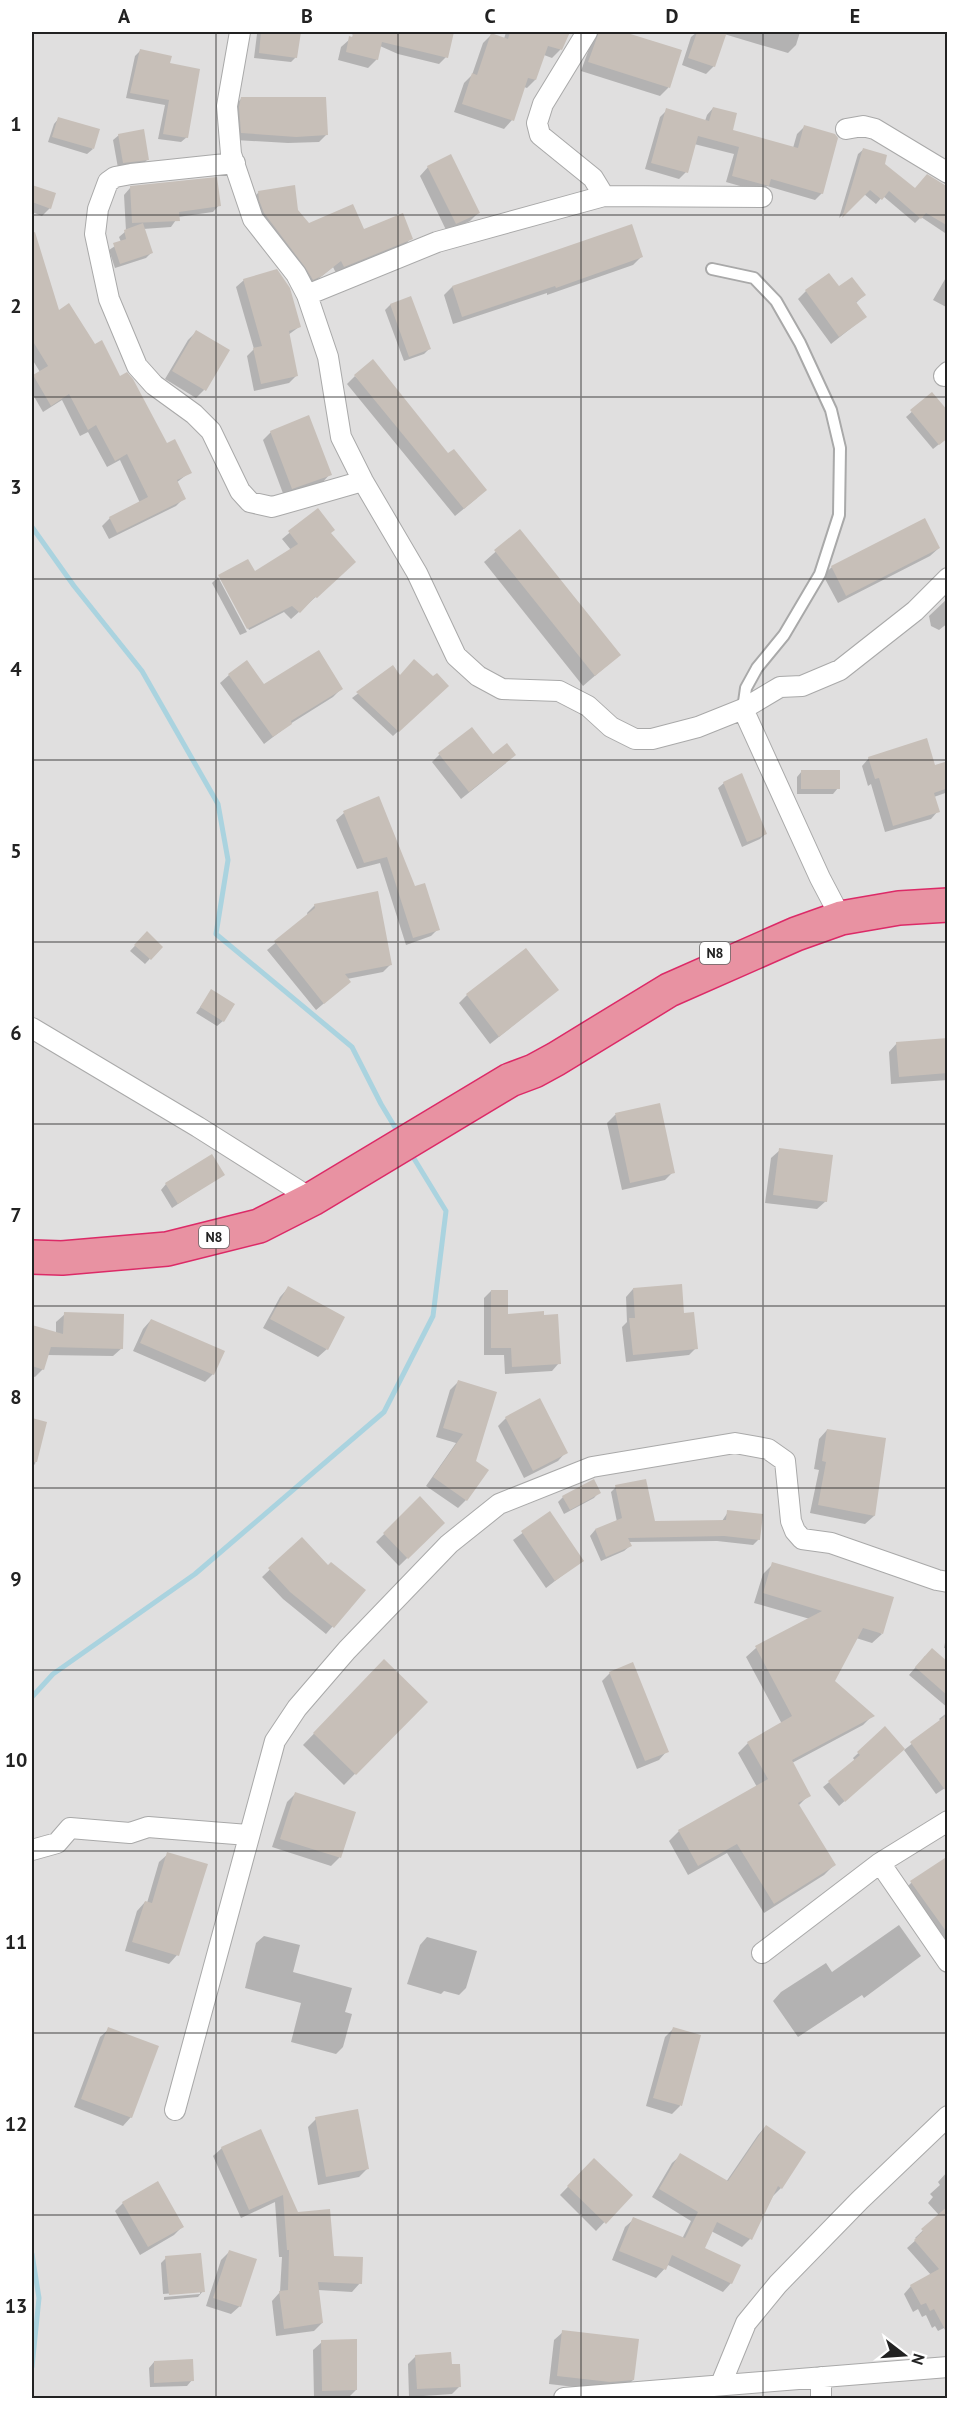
<svg xmlns="http://www.w3.org/2000/svg" width="979" height="2430" viewBox="0 0 979 2430" font-family="'PT Sans',sans-serif">
	<style>
		.residential { fill: #e0dfdf }
		.shadow { fill: #0003 }
		.lines { fill: none; stroke-linecap: round; stroke-linejoin: round }
		.stream { stroke: #aad3df; stroke-width: 5 }
		.building { fill: #c7bfb8 }
		.lane-casing { stroke: #a9a9a9; stroke-width: 14 }
		.street-casing { stroke: #a9a9a9; stroke-width: 22 }
		.highway-casing { stroke: #dc2a67; stroke-width: 36 }
		.lane { stroke: #fff; stroke-width: 10 }
		.street { stroke: #fff; stroke-width: 20 }
		.highway { stroke: #e892a2; stroke-width: 33 }
		.grid { fill: none; stroke: #222; stroke-width: 1.5; stroke-opacity: 0.55 }
		.labels { text-anchor: middle; stroke-width: 4.5; stroke-linejoin: round; paint-order: stroke }
		.shield { fill: #fff; stroke: #646464; stroke-width: 1.5 }
		.shield-label { font-size: 14px; font-weight: bold; fill: #222 }
		.neatline { fill: none; stroke: #222; stroke-width: 2 }
		.grid-label { font-size: 20px; text-anchor: middle; font-weight: bold; fill: #222 }
	</style>
	<rect width="100%" height="100%" fill="#f2efe9"/>
	<!-- residential -->
	<path class="residential" d="M32 32H947V2398H32Z"/>
	<!-- shadow -->
	<path class="shadow" d="M260 32 299 33 296 57 291 62 254 58 257 34Z
		M347 32H452L446 57 439 64 398 54 380 46 377 59 368 68 338 60 341 47 350 39 367 41Z
		M506 32H567L560 50 552 58 544 55 535 80 527 88 524 87 512 120 504 129 454 112 464 83 472 75 483 43 492 34 504 39Z
		M595 32H619L680 51 668 88 660 96 581 71Z
		M697 32H800L796 45 788 53 724 34 714 66 706 74 682 65 691 37Z
		M140 51 169 64 187 137 181 142 158 139 165 105 126 98 135 56Z
		M241 99 326 135 319 142 288 143 235 140 234 106Z
		M713 108 731 131 793 148 797 134 804 127 822 193 815 200 767 186 761 192 726 182 734 154 694 144 686 172 679 179 645 169 660 117 667 110 705 121 707 115Z
		M59 118 93 149 87 154 48 142 54 124Z
		M119 135 147 160 142 165 118 168 113 140Z
		M864 149 915 190H948V235L921 217 915 223 883 196 876 204 864 194 839 218 858 154Z
		M428 167 478 213 470 221 447 232 420 176Z
		M32 187 55 194 50 208 42 216 32 212Z
		M130 188 219 205 213 212 178 217 171 227 143 229 151 253 146 258 115 268 109 250 121 242 119 237 126 231 124 195Z
		M259 192 297 211 308 225 411 238 404 246 336 273 333 267 313 283 305 286 251 200Z
		M34 236 58 312 95 346 167 445 190 472 176 483 184 498 176 506 109 539 102 526 110 518 140 503 120 460 107 467 88 432 80 436 62 400 43 412 32 393V378L40 372 32 359V237Z
		M642 256 633 265 547 295V293L453 324 444 295 452 287Z
		M948 274V308L933 300Z
		M244 280 299 327 288 335 296 376 289 383 254 391 247 356 254 349 236 287Z
		M839 288 864 295 856 303 865 317 831 344 798 299 806 291Z
		M410 298 429 349 424 354 404 361 385 310 390 305Z
		M196 332 204 390 196 398 165 379 188 340Z
		M355 376 477 498 455 516 347 384Z
		M932 394 948 437 933 449 906 417Z
		M271 432 330 474 322 483 284 496 263 440Z
		M317 510 347 569 291 619 284 612 249 630 221 576 254 573 291 550 282 539Z
		M519 531 619 655 583 686 484 562Z
		M939 548 930 556 838 603 823 575 832 567Z
		M218 577 247 632 240 635 212 583Z
		M948 598V623L939 630 931 626 929 616Z
		M393 667 399 677 433 678 446 686 393 736 352 698Z
		M229 675 264 686 341 689 333 697 290 724 264 744 220 683Z
		M440 754 493 756 506 763 461 799 432 762Z
		M869 758 934 767 948 763V792L934 797 938 811 931 819 885 832 871 784 868 786 862 766Z
		M802 771 838 788 833 794H797V777Z
		M724 783 765 834 760 839 742 847 718 788Z
		M379 798 414 887 438 929 431 936 406 945 380 863 357 869 336 820 344 813Z
		M315 905 391 964 383 972 347 979 341 989 316 1010 267 950 308 916 307 913Z
		M147 933 161 947 145 964 130 951Z
		M557 990 490 1044 459 1003 467 995Z
		M212 991 223 1021 217 1026 196 1013Z
		M948 1040V1080L891 1084 889 1052 897 1043Z
		M659 1105 673 1172 665 1180 622 1190 607 1123 615 1115Z
		M780 1150 826 1201 817 1209 765 1203 771 1158Z
		M223 1174 172 1208 161 1190 166 1184Z
		M288 1288 327 1349 318 1357 263 1328 280 1297Z
		M633 1289 683 1314 696 1348 689 1355 626 1362 622 1327 627 1322 626 1297Z
		M491 1291 506 1315 559 1363 552 1371 505 1374 504 1355H484V1298Z
		M65 1314 122 1348 113 1356 47 1355 43 1369 35 1377 32 1376V1327L56 1333V1322Z
		M151 1320 213 1374 205 1382 133 1351 143 1329Z
		M458 1382 474 1461 466 1500 458 1508 426 1486 456 1443 436 1437 450 1390Z
		M506 1418 566 1452 558 1461 524 1478 498 1426Z
		M32 1420 45 1423 35 1464 32 1467Z
		M827 1430 885 1439 874 1516 865 1524 810 1513 819 1470 814 1469 819 1439Z
		M616 1487 654 1523 722 1521 728 1512 759 1539 753 1545 717 1541 628 1542 630 1546 624 1551 601 1561 590 1536 595 1530 617 1522 611 1492Z
		M599 1492 594 1498 564 1514 558 1502 563 1497Z
		M420 1499 443 1523 399 1566 376 1542Z
		M550 1513 582 1560 546 1588 513 1540Z
		M302 1539 328 1567 363 1591 326 1634 283 1599 262 1577Z
		M773 1564 882 1634 872 1643 856 1638 833 1681 872 1716 863 1725 792 1763 809 1795 798 1806 834 1865 824 1875 764 1913 727 1853 688 1875 669 1841 679 1831 757 1787 738 1753 748 1743 782 1724 746 1657 756 1648 810 1619 754 1603 763 1574Z
		M948 1627V1649L944 1648Z
		M925 1656 948 1664V1708L909 1675Z
		M384 1661 425 1702 344 1785 303 1745Z
		M610 1673 667 1751 659 1760 637 1769 602 1681Z
		M948 1712V1786L936 1794 904 1750 941 1721 939 1719Z
		M885 1728 898 1754 839 1806 823 1787 855 1761 853 1758Z
		M295 1794 354 1813 339 1858 331 1866 272 1847 287 1802Z
		M168 1854 177 1955 169 1964 125 1951 137 1911 145 1902 147 1903 159 1862Z
		M948 1864V1950L905 1889 911 1883Z
		M899 1925 921 1956 864 1998 862 1995 798 2037 773 2001 781 1992 826 1963 832 1972Z
		M264 1936 300 1945 293 1972 352 1988 345 2012 352 2014 343 2047 336 2054 291 2042 301 2003 245 1988 256 1943Z
		M427 1937 477 1951 466 1988 459 1995 444 1991 441 1994 407 1984 420 1945Z
		M109 2029 131 2117 123 2126 74 2107 100 2037Z
		M673 2029 680 2106 672 2114 646 2106 665 2037Z
		M316 2119 367 2169 359 2177 318 2185 308 2127Z
		M766 2126 781 2188 773 2196 750 2239 742 2247 711 2231 703 2249 731 2283 723 2292 668 2265 656 2278 612 2260 625 2227 634 2219 682 2239 691 2221 652 2197 672 2163 681 2155 726 2182 758 2135Z
		M260 2131 297 2213 332 2257 360 2283 352 2292 318 2290 322 2323 314 2331 276 2336 272 2301 280 2292 282 2257H279L275 2202 241 2218 213 2156 222 2148Z
		M594 2160 630 2195 596 2231 560 2195Z
		M948 2171V2335L944 2328 938 2331 935 2326 932 2328 926 2315 922 2317 918 2309 913 2312 904 2294 911 2286 931 2275 907 2248 917 2239 915 2238 939 2215 928 2203 933 2197 930 2194 940 2185 938 2182Z
		M123 2203 182 2227 174 2235 140 2255 115 2211Z
		M229 2252 240 2306 231 2314 206 2306 221 2260Z
		M166 2258 203 2291 198 2297 164 2300V2297L200 2294V2291L163 2294 161 2263Z
		M563 2332 633 2380 625 2388 601 2390 549 2384 554 2340Z
		M322 2342 356 2390 348 2398H314L313 2350Z
		M416 2356 450 2366 460 2386 452 2394 409 2397 408 2364Z
		M154 2362 192 2380 187 2386 150 2387 149 2368Z"/>
	<g class="lines">
		<!-- stream -->
		<path class="stream" d="M32 527 74 586 142 671 218 804 228 860 216 934 352 1047 381 1104 399 1134
			M32 1697 53 1674 195 1574 384 1412 433 1316 446 1211 410 1152
			M32 2254 39 2298 32 2367"/>
	</g>
	<!-- building -->
	<path class="building" d="M261 32H301L297 58 259 53Z
		M354 32H454L448 58 382 42 378 60 346 52 349 36 352 37Z
		M510 32H570L562 50 548 46 536 80 528 78 514 121 462 104 472 73 477 75 491 33 508 39Z
		M599 32H624L682 50 670 88 588 62Z
		M697 32H727L715 67 688 58Z
		M140 49 172 56 170 63 200 69 188 138 163 134 169 100 130 93Z
		M241 97H326L328 135 296 137 241 133 239 107Z
		M713 107 737 113 733 130 798 148 804 125 835 134 838 138 823 194 771 179 769 186 732 176 739 147 698 136 688 173 651 163 666 108 709 121Z
		M58 117 100 129 94 149 52 137Z
		M144 129 149 160 123 163 118 134Z
		M863 148 887 155 885 164 915 188 927 174 948 187V226L926 213 921 219 889 191 882 200 870 190 842 218Z
		M451 154 480 213 456 224 427 166Z
		M217 177 221 206 179 212 180 221 132 223 130 186Z
		M32 185 56 193 51 209 32 202Z
		M295 185 298 210 309 223 353 204 364 229 403 213 413 239 344 267 341 261 322 276 313 280 305 267 264 213 259 200 258 191Z
		M143 223 153 253 120 264 113 243 126 239 124 230Z
		M632 224 643 257 556 288 555 286 462 317 452 286Z
		M35 232 59 310 69 303 95 344 102 340 120 376 127 372 133 379 167 443 175 439 192 473 177 480 186 499 117 533 109 517 148 497 127 454 115 461 96 425 88 430 69 394 51 406 33 375 48 366 32 340V233Z
		M277 269 290 288 301 327 289 331 298 376 261 384 253 348 262 346 243 279Z
		M829 273 839 286 852 277 866 295 856 302 867 317 839 337 805 290Z
		M411 296 431 349 409 357 390 304Z
		M196 330 230 350 206 391 172 371Z
		M373 359 448 453 454 449 487 490 464 509 354 375Z
		M932 392 948 411V438L939 445 910 410Z
		M309 415 332 475 292 489 270 431Z
		M318 508 335 530 331 533 356 562 317 598 315 597 300 613 292 606 247 629 218 575 248 559 255 571 298 544 288 531Z
		M925 518 940 548 846 596 831 566Z
		M520 529 621 655 595 676 494 550Z
		M319 650 343 689 291 721 292 724 273 737 228 674 247 660 264 684Z
		M414 659 433 676 437 673 449 686 399 732 356 692 393 665 400 675Z
		M472 727 493 754 507 743 516 755 469 792 438 753Z
		M927 738 935 765 948 761V788L934 793 940 812 893 826 879 778 875 779 868 757Z
		M801 770H840V789H801Z
		M742 773 767 834 747 842 723 782Z
		M379 796 415 886 425 883 440 930 413 938 387 857 364 863 343 811Z
		M378 891 392 965 345 974 351 982 324 1004 274 941 315 908 314 904Z
		M147 931 163 947 151 960 134 945Z
		M526 948 559 990 499 1037 466 994Z
		M211 989 235 1004 224 1022 200 1007Z
		M948 1038V1073L899 1077 896 1042Z
		M660 1103 675 1173 630 1183 615 1113Z
		M779 1148 833 1155 827 1202 773 1195Z
		M212 1154 225 1175 178 1204 165 1183Z
		M682 1284 684 1313 694 1312 698 1349 633 1355 629 1318H635L633 1288Z
		M288 1286 345 1317 328 1350 270 1319Z
		M491 1290H508V1314L544 1311V1315L558 1314 561 1364 512 1367 511 1348H491Z
		M64 1312 124 1314 123 1349 51 1347 44 1370 32 1366V1325L63 1334Z
		M151 1319 225 1351 214 1375 140 1343Z
		M458 1380 497 1392 476 1461 489 1470 467 1501 433 1477 463 1434 443 1428Z
		M540 1398 568 1453 533 1471 505 1417Z
		M32 1418 47 1422 37 1462H32Z
		M827 1429 886 1438 875 1516 818 1505 826 1462 822 1461Z
		M594 1479 601 1493 570 1510 562 1496Z
		M646 1479 655 1521 726 1520 727 1510 763 1514 760 1540 724 1536 628 1538 632 1546 606 1557 595 1529 622 1518 615 1485Z
		M420 1496 445 1523 408 1559 383 1533Z
		M550 1511 584 1561 555 1581 521 1531Z
		M302 1537 328 1565 331 1562 366 1590 334 1628 290 1592 268 1568Z
		M772 1562 894 1597 883 1634 863 1628 835 1681 875 1716 792 1760 811 1796 798 1803 836 1865 774 1904 737 1844 698 1866 678 1830 768 1779 747 1742 792 1716 755 1646 822 1611 763 1593Z
		M932 1648 948 1662V1696L915 1667Z
		M384 1659 428 1702 356 1775 313 1733Z
		M633 1662 669 1752 645 1761 609 1672Z
		M948 1714V1794L910 1742Z
		M885 1726 905 1749 845 1802 828 1781 860 1755 857 1752Z
		M295 1792 356 1812 341 1858 280 1839Z
		M167 1852 208 1864 179 1956 132 1942 145 1901 152 1903Z
		M948 1856V1934L910 1881Z
		M108 2027 159 2046 132 2118 81 2099Z
		M673 2027 701 2035 682 2106 653 2098Z
		M358 2109 369 2169 326 2177 315 2117Z
		M766 2125 806 2152 782 2189 778 2186 752 2240 717 2222 705 2248 741 2265 732 2284 672 2255 666 2270 619 2251 633 2217 685 2238 698 2212 659 2189 680 2153 728 2181Z
		M261 2129 298 2212 330 2209 334 2256 363 2257 362 2284 318 2282 323 2323 284 2329 279 2291 288 2290 289 2250H287L283 2195 249 2210 221 2147Z
		M594 2158 633 2195 606 2224 567 2186Z
		M158 2181 184 2227 148 2247 122 2202Z
		M948 2206V2335L934 2309 930 2311 926 2303 921 2305 910 2285 939 2269 914 2240 923 2231 921 2229Z
		M229 2250 257 2259 241 2307 213 2298Z
		M201 2253 205 2292 169 2295 165 2256Z
		M562 2330 639 2339 634 2380 610 2382 557 2376Z
		M357 2339V2390L322 2391 321 2340Z
		M451 2352 452 2364H460L461 2387 417 2389 415 2355Z
		M193 2359 194 2381 154 2383V2361Z"/>
	<g class="lines">
		<!-- lane casing -->
		<g class="lane-casing">
			<path id="lane" d="M712 269 754 278 776 301 800 343 831 410 840 448 839 515 820 574 784 635 757 668 746 688 743 709"/>
		</g>
		<!-- street casing -->
		<g class="street-casing">
			<path id="street" d="M240 32 227 106 231 154 253 219 296 274 307 295 328 357 341 437 363 481 417 573 456 656 478 676 502 689 559 691 588 706 611 727 635 739H652L698 727 743 709 820 878 841 918
				M587 32 543 104 537 123 540 135 593 178 604 196 762 197
				M846 129 863 126 875 129 948 173
				M235 163 131 174 115 177 108 182 98 209 95 234 109 299 137 366 154 385 194 414 211 431 240 491 250 502 272 507 363 481
				M307 295 437 242 604 196
				M944 376 948 372
				M743 709 780 687 802 686 840 670 915 611 948 578
				M32 1028 198 1127 312 1199
				M32 1850 57 1843 70 1828 130 1833 148 1827 248 1835
				M880 1863 948 1962
				M762 1953 880 1863 948 1821
				M175 2110 275 1741 297 1708 347 1650 449 1544 499 1504 592 1467 735 1443 768 1449 785 1461 791 1521 795 1531 802 1539 831 1543 937 1580 948 1582
				M721 2384 746 2323 778 2284 860 2200 948 2116
				M564 2398 948 2367
				M821 2398V2377"/>
		</g>
		<!-- highway casing -->
		<g class="highway-casing">
			<path id="highway" d="M32 1257 62 1258 167 1249 259 1226 312 1199 510 1080 534 1071 556 1059 669 990 796 934 841 918 899 908 948 905"/>
		</g>
		<!-- lane -->
		<use href="#lane" class="lane"/>
		<!-- street -->
		<use href="#street" class="street"/>
		<!-- highway -->
		<use href="#highway" class="highway"/>
	</g>
	<!-- grid -->
	<path class="grid" d="M216 32V2398M398 32V2398M581 32V2398M763 32V2398M32 215H948M32 397H948M32 579H948M32 760H948M32 942H948M32 1124H948M32 1306H948M32 1488H948M32 1670H948M32 1851H948M32 2033H948M32 2215H948"/>
	<g class="labels">
		<!-- shield labels -->
		<g class="shield">
			<rect x="700" y="942" width="30" height="22" rx="4.5"/>
			<rect x="199" y="1226" width="30" height="22" rx="4.5"/>
		</g>
		<g class="shield-label">
			<text x="715" y="958">N8</text>
			<text x="214" y="1242">N8</text>
		</g>
	</g>
	<!-- border -->
	<rect width="979" height="2430" fill="none" stroke="#ffffff" stroke-width="66"/>
	<!-- north arrow -->
	<g transform="translate(904 2355) rotate(107)" stroke="#ffffff" stroke-width="4.5" paint-order="stroke">
	<path d="M0-4.5L10 22L0 15L-10 22Z" fill="#222222"/>
	<text y="-9" font-size="16" font-weight="bold" text-anchor="middle" fill="#222222">N</text>
	</g>
	<rect x="33" y="33" width="913" height="2364" class="neatline"/>
	<g class="grid-label">
		<text x="124" y="23">A</text>
		<text x="307" y="23">B</text>
		<text x="490" y="23">C</text>
		<text x="672" y="23">D</text>
		<text x="855" y="23">E</text>
		<text x="16" y="131">1</text>
		<text x="16" y="313">2</text>
		<text x="16" y="494">3</text>
		<text x="16" y="676">4</text>
		<text x="16" y="858">5</text>
		<text x="16" y="1040">6</text>
		<text x="16" y="1222">7</text>
		<text x="16" y="1404">8</text>
		<text x="16" y="1586">9</text>
		<text x="16" y="1767">10</text>
		<text x="16" y="1949">11</text>
		<text x="16" y="2131">12</text>
		<text x="16" y="2313">13</text>
	</g>
</svg>
